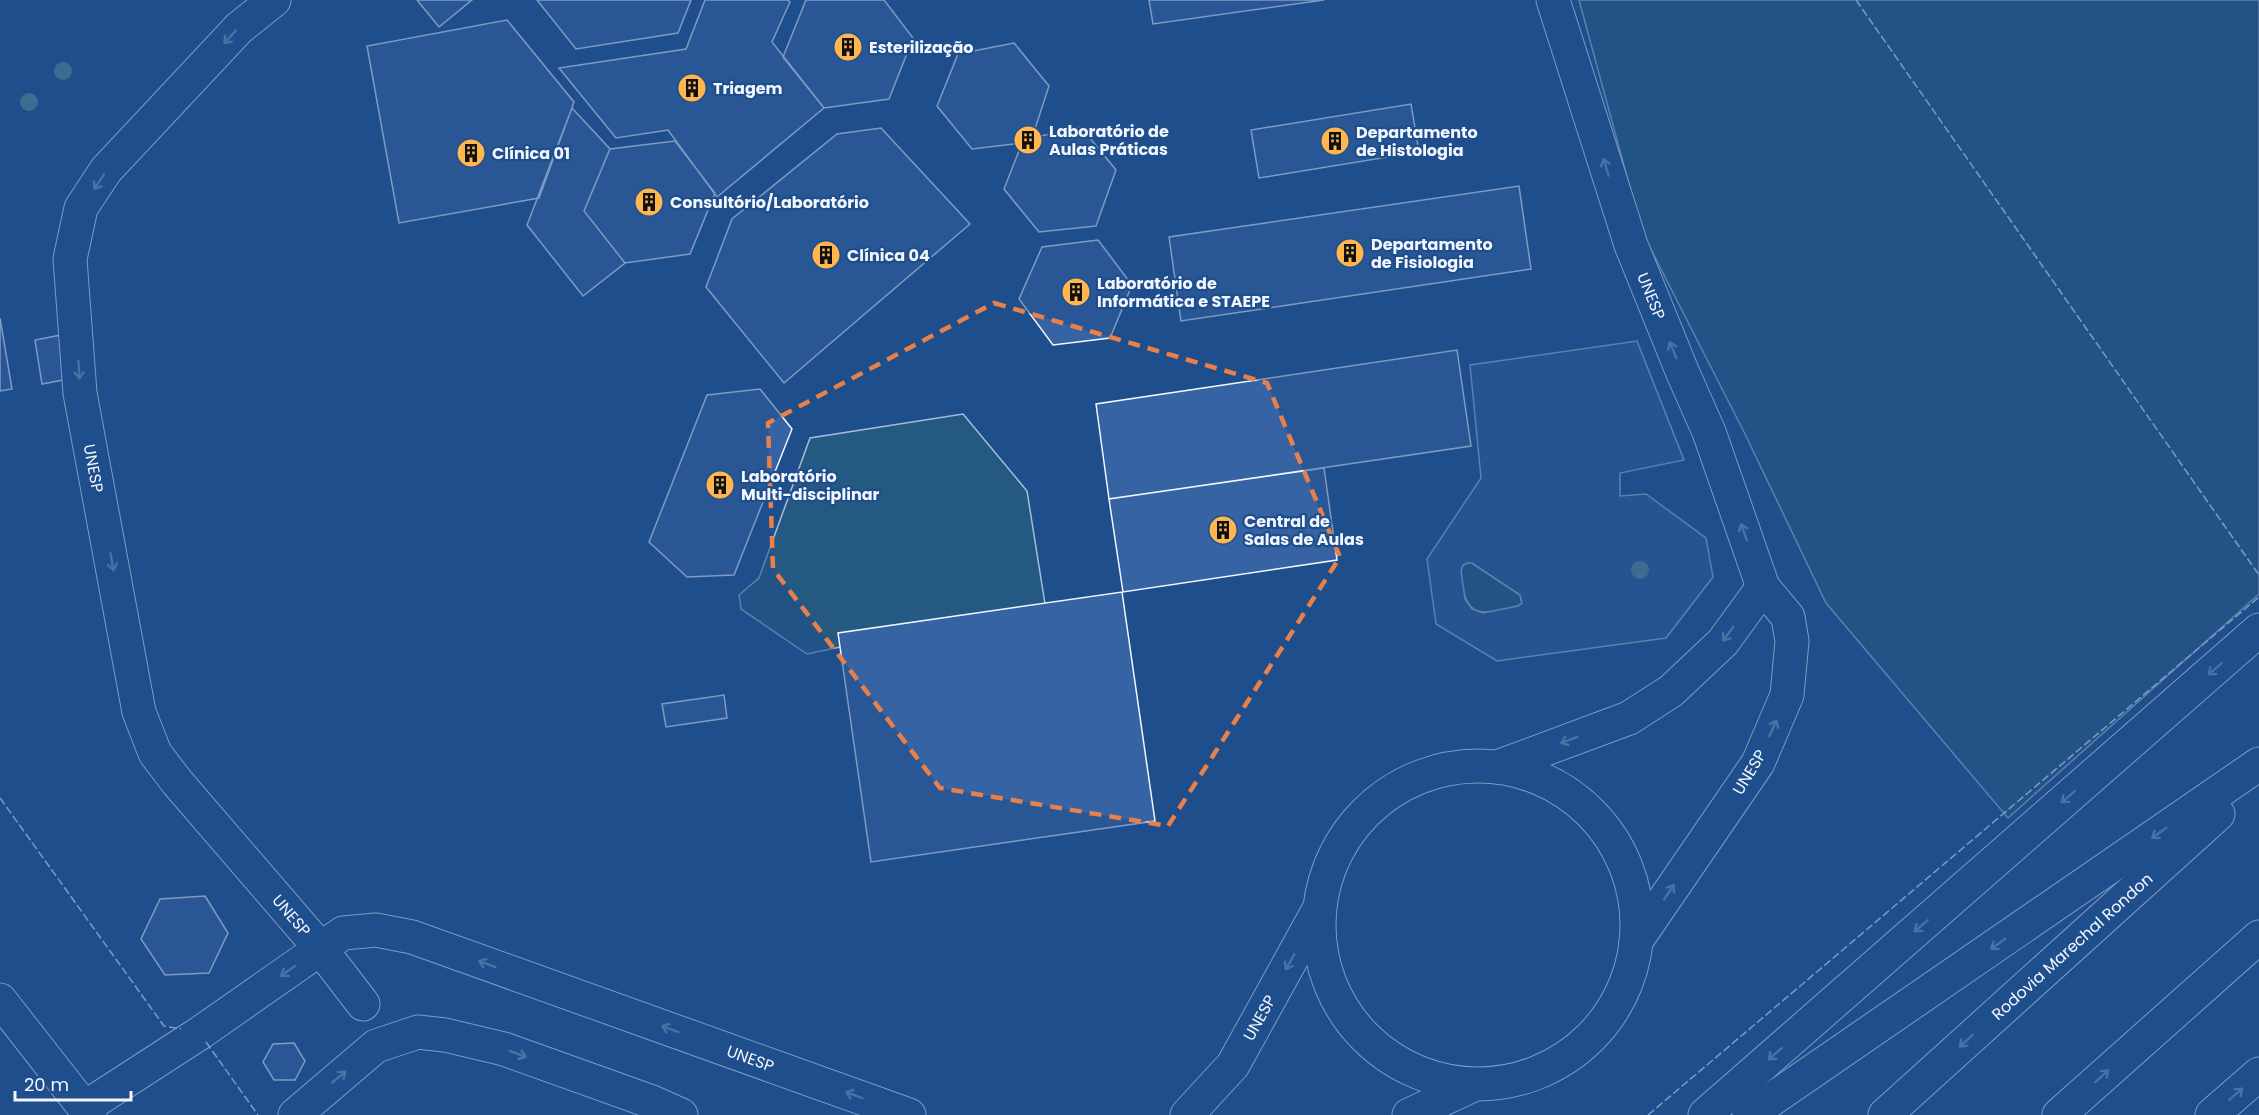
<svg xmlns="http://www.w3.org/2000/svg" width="2259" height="1115" viewBox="0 0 2259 1115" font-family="Poppins,sans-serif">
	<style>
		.green { fill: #245a82; stroke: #a8bbd7; stroke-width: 1.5 }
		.parking { fill: #305b95; stroke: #a8bbd7; stroke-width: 1.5; fill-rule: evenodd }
		.building { fill: #3563a3; stroke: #f2f6ff; stroke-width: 1.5 }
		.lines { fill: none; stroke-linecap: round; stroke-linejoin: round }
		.minor-casing { stroke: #f2f6ff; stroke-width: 35 }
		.major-casing { stroke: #f2f6ff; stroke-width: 35 }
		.highway-casing { stroke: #f2f6ff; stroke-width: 35 }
		.minor { stroke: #1f4e8c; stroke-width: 33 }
		.major { stroke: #1f4e8c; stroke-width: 33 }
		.highway { stroke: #1f4e8c; stroke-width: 33 }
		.fence { stroke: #f2f6ff; stroke-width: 1.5; stroke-dasharray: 8 3; stroke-linecap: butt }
		.tree { fill: #61919a }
		.oneway { stroke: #7e9ac0 }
		.marked { fill: none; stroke: #ea8049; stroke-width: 4.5; stroke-dasharray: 12 8; stroke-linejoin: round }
		.labels { text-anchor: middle; stroke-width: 4.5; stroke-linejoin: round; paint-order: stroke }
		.poi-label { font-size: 16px; font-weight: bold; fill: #f2f6ff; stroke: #1f4e8c; text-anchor: start }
		.street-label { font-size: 16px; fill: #f2f6ff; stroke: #1f4e8c }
	</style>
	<rect width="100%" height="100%" fill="#1f4e8c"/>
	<!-- green -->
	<path class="green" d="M1579 0H2259V594L2008 818 1826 603 1744 432 1642 232Z
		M963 414 1027 491 1045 604 807 654 741 609 739 595 759 578 810 438Z
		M1470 562 1520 595 1522 603 1518 606C1492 611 1469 623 1463 588 1462 580 1459 572 1463 565Z"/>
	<!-- parking -->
	<path class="parking" d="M1637 341 1684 460 1620 473V496L1646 494 1706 538 1713 577 1666 638 1497 661 1436 624 1427 559 1481 478 1470 365ZM1467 563H1472L1520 595 1522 603 1518 606 1483 613 1472 609 1465 599 1461 571 1463 565Z"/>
	<!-- building -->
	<path class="building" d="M417 0H472L439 27Z
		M537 0H691L678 33 576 49Z
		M705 0H788L790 2 772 42 824 108 717 197 668 130 616 138 559 68 686 49Z
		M806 0H884L913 38 889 99 824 108 783 57Z
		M1149 0H1324L1153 24Z
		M507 20 574 102 539 198 399 223 367 46Z
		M1014 43 1049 86 1032 138 1081 127 1116 170 1096 226 1039 232 1004 189 1022 143 972 149 937 106 958 54Z
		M1411 104 1419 152 1259 178 1251 130Z
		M572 108 610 149 584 211 625 263 583 296 527 225Z
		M881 128 970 224 784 383 706 287 732 219 837 134Z
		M675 141 715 193 690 254 625 263 584 211 610 149Z
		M1519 186 1531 269 1181 321 1169 237Z
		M1098 240 1132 285 1110 338 1053 345 1019 299 1042 247Z
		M0 318 12 389 0 391Z
		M61 335 69 379 42 384 35 340Z
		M1457 350 1471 446 1109 499 1096 404Z
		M760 389 792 429 734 575 687 577 649 542 707 395Z
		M1324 468 1337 560 1123 592 1109 499Z
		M1122 592 1155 821 871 862 838 633Z
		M724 695 727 718 666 727 662 704Z
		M205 896 228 933 209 973 165 975 141 939 160 899Z
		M294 1043 305 1061 295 1080H274L263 1062 273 1044Z"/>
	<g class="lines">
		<!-- minor casing -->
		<g class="minor-casing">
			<g id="minor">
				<path id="s1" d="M274 0 239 28 106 170 81 208 70 259 80 393 139 712 155 753 177 782 320 948 363 1004"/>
				<path id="s2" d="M1553 0 1631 245 1682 371 1709 432 1763 587 1788 617 1792 641 1787 695 1758 763 1636 941"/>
				<circle cx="1478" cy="925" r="159"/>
				<path d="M1500 766 1629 718 1671 691 1723 642 1763 587"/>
				<path d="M0 1000 90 1115"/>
				<path id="s3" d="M84 1108 200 1033 343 933 376 930 412 937 909 1115"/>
				<path d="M295 1115 376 1046 418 1032 445 1035 504 1049 652 1102 681 1115"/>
				<path id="s4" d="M1187 1115 1233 1065 1318 911"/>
				<path d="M1409 1115 1471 1086"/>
			</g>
		</g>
		<!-- major casing -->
		<g class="major-casing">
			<path id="major" d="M1705 1115 2259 630
				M2212 1115 2259 1074"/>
		</g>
		<!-- highway casing -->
		<g class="highway-casing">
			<g id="highway">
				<path d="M1749 1115 2259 764"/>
				<path id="s5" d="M1885 1115 2218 814"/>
				<path d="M2059 1115 2259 937"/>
			</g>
		</g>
		<!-- minor -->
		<use href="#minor" class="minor"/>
		<!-- major -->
		<use href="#major" class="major"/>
		<!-- highway -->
		<use href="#highway" class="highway"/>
		<!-- fence -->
		<path class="fence" d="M1856 0 2259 575
			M0 798 164 1026 181 1029
			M206 1042 258 1115
			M1648 1115 2259 597"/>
	</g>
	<!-- trees -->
	<g class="tree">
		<circle cx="63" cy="71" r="9"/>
		<circle cx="29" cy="102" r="9"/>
		<circle cx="1640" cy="570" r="9"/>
	</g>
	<!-- one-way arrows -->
	<defs><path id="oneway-shaft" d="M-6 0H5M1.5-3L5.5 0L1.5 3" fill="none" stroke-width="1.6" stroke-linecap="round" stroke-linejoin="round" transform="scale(1.5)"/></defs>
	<g class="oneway">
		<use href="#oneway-shaft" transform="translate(230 37) rotate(133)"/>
		<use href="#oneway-shaft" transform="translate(1606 167) rotate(-108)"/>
		<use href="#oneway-shaft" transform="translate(99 182) rotate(123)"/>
		<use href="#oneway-shaft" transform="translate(1673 350) rotate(-112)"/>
		<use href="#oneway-shaft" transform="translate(79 370) rotate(86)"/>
		<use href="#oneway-shaft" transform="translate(1744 532) rotate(-109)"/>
		<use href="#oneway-shaft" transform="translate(112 562) rotate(80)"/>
		<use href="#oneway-shaft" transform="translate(1728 634) rotate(126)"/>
		<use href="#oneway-shaft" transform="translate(2215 669) rotate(139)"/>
		<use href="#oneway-shaft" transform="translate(1773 728) rotate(-66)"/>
		<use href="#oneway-shaft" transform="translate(1569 740) rotate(160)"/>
		<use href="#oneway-shaft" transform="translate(2068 797) rotate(139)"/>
		<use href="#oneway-shaft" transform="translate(2159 833) rotate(145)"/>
		<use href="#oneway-shaft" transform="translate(1669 892) rotate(-56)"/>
		<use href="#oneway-shaft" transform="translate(1921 926) rotate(139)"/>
		<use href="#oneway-shaft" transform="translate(1998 944) rotate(145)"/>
		<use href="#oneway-shaft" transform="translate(1290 962) rotate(119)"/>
		<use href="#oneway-shaft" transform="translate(487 964) rotate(-160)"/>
		<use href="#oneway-shaft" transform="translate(288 971) rotate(145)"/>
		<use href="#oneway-shaft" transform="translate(670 1029) rotate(-160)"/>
		<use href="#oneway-shaft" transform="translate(1966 1041) rotate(138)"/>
		<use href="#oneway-shaft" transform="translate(518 1054) rotate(20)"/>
		<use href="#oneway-shaft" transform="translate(1775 1054) rotate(139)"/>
		<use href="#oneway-shaft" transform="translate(2102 1076) rotate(-42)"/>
		<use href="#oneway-shaft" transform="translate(339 1077) rotate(-40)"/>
		<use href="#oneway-shaft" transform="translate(2236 1094) rotate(-41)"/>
		<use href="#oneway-shaft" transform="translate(854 1095) rotate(-160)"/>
	</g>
	<!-- marked area -->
	<path d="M0 0H2259V1115H0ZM994 303 1267 383 1340 557 1168 826 940 788 773 569 768 423Z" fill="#1f4e8c" fill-opacity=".55" fill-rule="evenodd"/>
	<path class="marked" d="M994 303 1267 383 1340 557 1168 826 940 788 773 569 768 423Z"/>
	<!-- icons -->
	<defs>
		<g id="building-disc" transform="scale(1.5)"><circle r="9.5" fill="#ffb74d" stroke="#1f4e8c"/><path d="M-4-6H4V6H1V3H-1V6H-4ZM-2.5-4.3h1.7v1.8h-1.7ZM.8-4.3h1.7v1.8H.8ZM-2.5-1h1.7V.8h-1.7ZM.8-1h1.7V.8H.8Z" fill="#111"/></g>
	</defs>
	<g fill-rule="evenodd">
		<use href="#building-disc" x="848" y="47"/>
		<use href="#building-disc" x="692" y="88"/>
		<use href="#building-disc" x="1028" y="140"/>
		<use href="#building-disc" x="1335" y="141"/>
		<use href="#building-disc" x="471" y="153"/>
		<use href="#building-disc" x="649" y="202"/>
		<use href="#building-disc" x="1350" y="253"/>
		<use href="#building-disc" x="826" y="255"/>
		<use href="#building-disc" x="1076" y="292"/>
		<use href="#building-disc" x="720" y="485"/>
		<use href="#building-disc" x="1223" y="530"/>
	</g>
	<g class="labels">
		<!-- poi labels -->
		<g class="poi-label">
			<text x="869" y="53">Esterilização</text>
			<text x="713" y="94">Triagem</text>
			<text x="1049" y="137">Laboratório de<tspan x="1049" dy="18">Aulas Práticas</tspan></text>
			<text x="1356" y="138">Departamento<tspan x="1356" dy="18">de Histologia</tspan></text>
			<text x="492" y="159">Clínica 01</text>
			<text x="670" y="208">Consultório/Laboratório</text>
			<text x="1371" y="250">Departamento<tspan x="1371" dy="18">de Fisiologia</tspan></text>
			<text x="847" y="261">Clínica 04</text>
			<text x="1097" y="289">Laboratório de<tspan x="1097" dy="18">Informática e STAEPE</tspan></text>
			<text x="741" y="482">Laboratório<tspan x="741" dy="18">Multi-disciplinar</tspan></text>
			<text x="1244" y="527">Central de<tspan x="1244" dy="18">Salas de Aulas</tspan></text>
		</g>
		<!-- street labels -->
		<g class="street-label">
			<text dy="6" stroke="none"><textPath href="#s2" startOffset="312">UNESP</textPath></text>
			<text dy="6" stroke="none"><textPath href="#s1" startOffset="548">UNESP</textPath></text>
			<text transform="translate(1749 772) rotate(-59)" y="6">UNESP</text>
			<text dy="6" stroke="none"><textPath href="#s1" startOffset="1052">UNESP</textPath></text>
			<text dy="6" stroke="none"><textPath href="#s5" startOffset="252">Rodovia Marechal Rondon</textPath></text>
			<text dy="6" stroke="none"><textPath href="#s4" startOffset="122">UNESP</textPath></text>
			<text dy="6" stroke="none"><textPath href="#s3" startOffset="742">UNESP</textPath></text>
		</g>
	</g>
	<!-- scale -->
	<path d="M15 1091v9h116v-9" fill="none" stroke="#f2f6ff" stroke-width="3"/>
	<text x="24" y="1091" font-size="18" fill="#f2f6ff" stroke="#1f4e8c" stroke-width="4.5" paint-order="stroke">20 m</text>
</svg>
